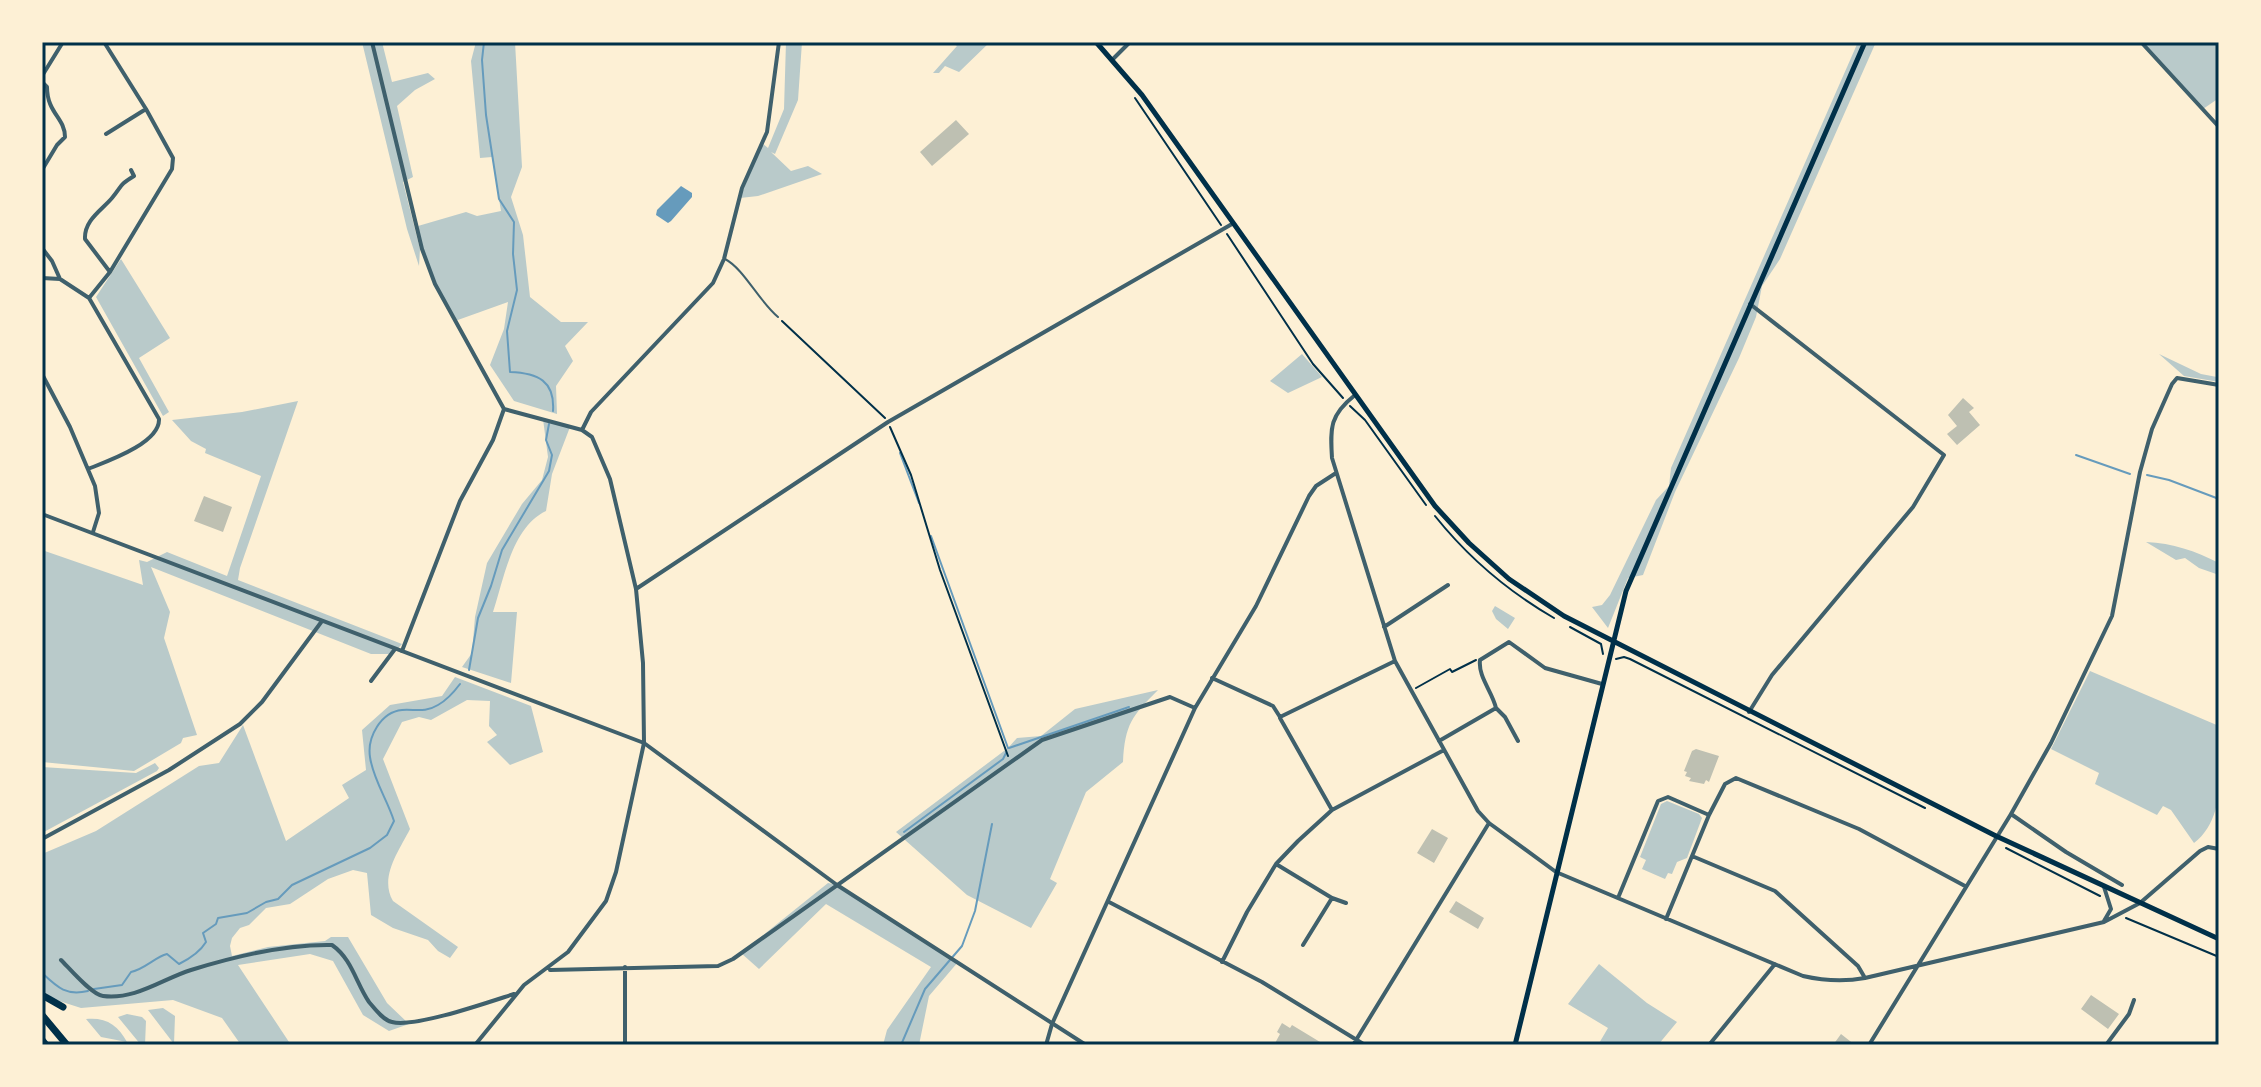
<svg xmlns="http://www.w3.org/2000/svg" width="2261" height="1087" viewBox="0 0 2261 1087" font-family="Mulish,sans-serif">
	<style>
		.green { fill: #b9caca }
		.water { fill: #669bbc }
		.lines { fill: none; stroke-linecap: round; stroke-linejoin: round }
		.stream { stroke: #669bbc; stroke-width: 2 }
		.building { fill: #bec0b2 }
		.path { stroke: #003049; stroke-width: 2 }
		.service { stroke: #3f606c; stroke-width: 2 }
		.minor { stroke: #3f606c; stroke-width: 4 }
		.tertiary { stroke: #3f606c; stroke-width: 4 }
		.secondary { stroke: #003049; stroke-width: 5 }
		.motorway { stroke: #003049; stroke-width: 7 }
		.neatline { fill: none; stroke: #003049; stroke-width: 3 }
	</style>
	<rect width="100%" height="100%" fill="#fdf0d5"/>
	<!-- green -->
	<path class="green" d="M362 42H382L392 82 428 73 435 79 415 90 397 106 413 177 403 182 420 249 419 266 407 229Z
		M476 42H515L522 167 511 197 523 235 530 297 561 322H588L565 346 573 361 556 386 557 414 514 401 490 365 504 329 508 302 455 321C439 290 424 261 418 226L466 212 477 216 501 211 492 157 480 158 471 61Z
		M786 42H802L798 100 775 154 771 152 791 171 808 166 822 174 758 196 740 198 762 143 768 148 784 109Z
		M951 42H990L959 72 945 66 939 73H933L957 46Z
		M1858 42H1876L1780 259 1762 286 1756 317 1739 358 1675 492 1643 575 1628 578 1608 628 1592 607 1602 605 1610 595 1656 500 1669 486 1671 468Z
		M2141 42H2219V98L2203 109Z
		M121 259 170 338 139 358 169 412 163 416 96 297Z
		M1302 354 1322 377 1288 393 1270 381Z
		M2159 354 2201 374 2217 377 2219 382 2184 376Z
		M298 401 240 568 238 580 402 644 393 654H371L151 567 170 612 164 638 197 735 183 738 181 743 134 771 42 762V550L143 585 139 560 147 562 167 552 227 576 261 476 205 453 206 449 191 441 172 420 242 412Z
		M543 419 570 427 552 474 546 511C512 527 504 579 493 612H517L511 683 462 667 472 653 475 617 487 563 522 504 542 480 548 457Z
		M2146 542C2173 543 2195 551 2219 563V575L2199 568 2185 558 2176 560Z
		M1495 606 1515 618 1508 629 1496 619 1492 611Z
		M2090 671 2219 726C2219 763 2228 817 2194 843L2171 810 2163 806 2157 815 2095 784 2099 773 2051 749Z
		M455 677 531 706 543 752 510 765 487 742 497 735 489 726 490 701 467 700 431 720 419 717 402 722 383 759 410 829C399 851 379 877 393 901L458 947 450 958 438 951 428 940 393 928 371 915 367 873 353 870 328 879 290 904 266 908 249 925 240 928 232 938 230 946 232 956 268 947 325 941 331 937H348L387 1003 409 1024 389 1031 363 1015 333 961 310 954 238 965 291 1045H241L222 1018 173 1000 81 1008 53 999 42 990V854L96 831 199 766 219 763 243 725 286 841 349 798 342 785 366 770 362 730 390 705 442 696Z
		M1158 690C1132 716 1125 724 1123 762L1086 792 1050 879 1057 883 1031 928 967 895 896 832 1008 748 1017 738 1041 736 1075 709Z
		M155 763 159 768 157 771 42 833V767L136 773Z
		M1667 801 1699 814 1702 818 1687 858 1677 862 1672 874 1668 873 1665 879 1642 869 1646 860 1640 857 1661 804Z
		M828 883 837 885 958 962 929 996 919 1045H883L887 1030 931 967 826 904 759 969 741 953Z
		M1599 964 1647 1003 1677 1022 1658 1045H1598L1608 1028 1568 1004Z
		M163 1008 175 1016 174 1044 148 1010Z
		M127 1014 142 1017 146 1021 145 1045H141L118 1017Z
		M86 1019C106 1017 118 1025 127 1042L101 1037Z"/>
	<!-- water -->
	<path class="water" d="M681 186 692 193V197L671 221 668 223 656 215 657 210Z"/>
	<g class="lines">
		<!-- stream -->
		<path class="stream" d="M484 42 482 60 486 115 499 199 514 222 513 254 517 290 507 331 510 372C538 373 555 381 553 411
			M900 453 919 503
			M2076 455 2130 474
			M2147 475 2169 480 2219 499
			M931 536 1008 748
			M469 670 478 618 491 586 502 550 549 471 552 455 546 440 549 424
			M1009 748 1129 707
			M904 832 1003 759 1006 753
			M42 973C58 988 66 996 88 991
			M94 989 122 985 131 972C145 969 155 957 167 954L179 964C189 959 200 952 206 942L203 933 216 924 218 918 247 913 266 902 278 899 292 885 370 848 387 835 394 821C387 799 373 779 370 757 367 737 381 712 402 710 415 709 425 713 438 705 447 700 454 692 460 684
			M901 1045 925 989 962 946 975 911 992 824"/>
	</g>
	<!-- building -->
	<path class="building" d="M956 120 969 134 932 166 920 152Z
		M1963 398 1974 408 1969 412 1980 425 1957 445 1947 434 1957 426 1948 415Z
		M204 496 232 507 223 532 194 521Z
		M1696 749 1719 756 1709 782 1706 780 1704 784 1689 781 1691 778 1685 776 1687 772 1684 771 1692 751Z
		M1432 829 1448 838 1434 863 1417 853Z
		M1456 901 1484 918 1478 929 1449 912Z
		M2091 995 2119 1014 2108 1029 2081 1009Z
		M1282 1023 1290 1028 1292 1025 1325 1045H1274L1280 1034 1277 1032Z
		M1841 1034 1855 1045H1833Z"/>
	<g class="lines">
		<!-- path -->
		<path class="path" d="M1135 98 1221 225
			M1227 234 1313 364 1343 398
			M782 321 885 418
			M1350 406 1365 420 1426 505
			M890 427 911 475 940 570 1008 756
			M1435 516C1467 556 1509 592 1554 618
			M1570 627 1601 644 1603 654
			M1616 659 1624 657 1630 659 1925 808
			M1416 688 1450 669 1452 672 1476 660
			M2006 848 2100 896
			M2126 918 2219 957"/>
		<!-- service -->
		<path class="service" d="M725 259C744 269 758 300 778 317"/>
		<!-- minor -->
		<path class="minor" d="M372 42 422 249 435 284 504 409
			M2141 42 2219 127
			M1113 59 1130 42
			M42 76 63 42
			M42 82 47 87C47 113 65 118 65 137L57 145 42 170
			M106 134 146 109
			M42 248 52 261 60 279
			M110 272 85 239C84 220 102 210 112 198 123 185 118 186 134 176L131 170
			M42 278 60 279 89 298 159 419C160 443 108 461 88 469
			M89 298 110 272 172 169 173 158 146 109 104 42
			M42 374 70 427 95 486 99 513 93 532
			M1355 395C1330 415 1330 427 1332 458L1395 661 1478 811 1489 823 1556 872 1803 976C1825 981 1843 982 1865 978L2104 922 2140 903 2200 851 2208 847 2219 849
			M582 430 591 412 713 283 724 259 742 188 767 132 779 42
			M636 589 888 422 1232 224
			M1384 627 1448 585
			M402 651 460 501 493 440 504 409
			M1212 678 1273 706 1280 717 1395 661
			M371 681 395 649
			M1496 708 1505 717 1518 741
			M1749 712 1772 675 1913 507 1944 455 1750 304
			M1280 718 1332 810
			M1439 741 1496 708C1492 691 1478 677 1480 660L1509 642 1545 668 1602 684
			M2011 814 2066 852 2122 885
			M42 839 169 770 240 724 262 702 322 621
			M1692 856 1775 891 1858 966 1865 978
			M1276 864 1332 898 1346 903
			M1618 898 1658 801 1668 797 1709 815
			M1109 902 1262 982 1365 1045
			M1666 919 1709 815 1725 784 1736 778 1859 829 1965 886
			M2104 921 2111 909 2104 887
			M1303 945 1332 898
			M61 960C70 969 92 995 103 996 136 1000 162 979 191 970 236 956 286 944 332 945 352 959 356 983 369 1002 375 1009 383 1020 392 1022 415 1028 489 1002 514 994
			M1222 962 1247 912 1276 864 1298 841 1332 810 1444 750
			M550 970 718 966 733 959 1042 740 1170 697 1195 708
			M475 1045 524 985 568 952 606 901 616 872 644 743 643 663 636 589 610 479 592 437 582 430 504 409
			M625 1045V967
			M1046 1045 1052 1024 1195 708 1256 606 1309 496 1316 486 1336 473
			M1353 1045 1489 823
			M1709 1045 1775 964
			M1869 1045 2011 814 2051 743 2112 616 2140 472 2152 429 2172 384 2177 378 2219 385
			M2106 1045 2129 1014 2134 1000"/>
		<!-- tertiary -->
		<path class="tertiary" d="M42 514 644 743 837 885 1086 1045"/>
		<!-- secondary -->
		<path class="secondary" d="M1096 42 1142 95 1435 506 1469 543 1509 579 1564 616 1996 836 2219 939
			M1515 1045 1626 591 1865 42"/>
		<!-- motorway -->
		<path class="motorway" d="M42 995 63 1007
			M42 1015 67 1045
			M42 1040 46 1045"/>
	</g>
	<!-- border -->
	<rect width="2261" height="1087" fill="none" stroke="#fdf0d5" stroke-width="88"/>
	<rect x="44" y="44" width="2173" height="999" class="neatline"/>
</svg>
